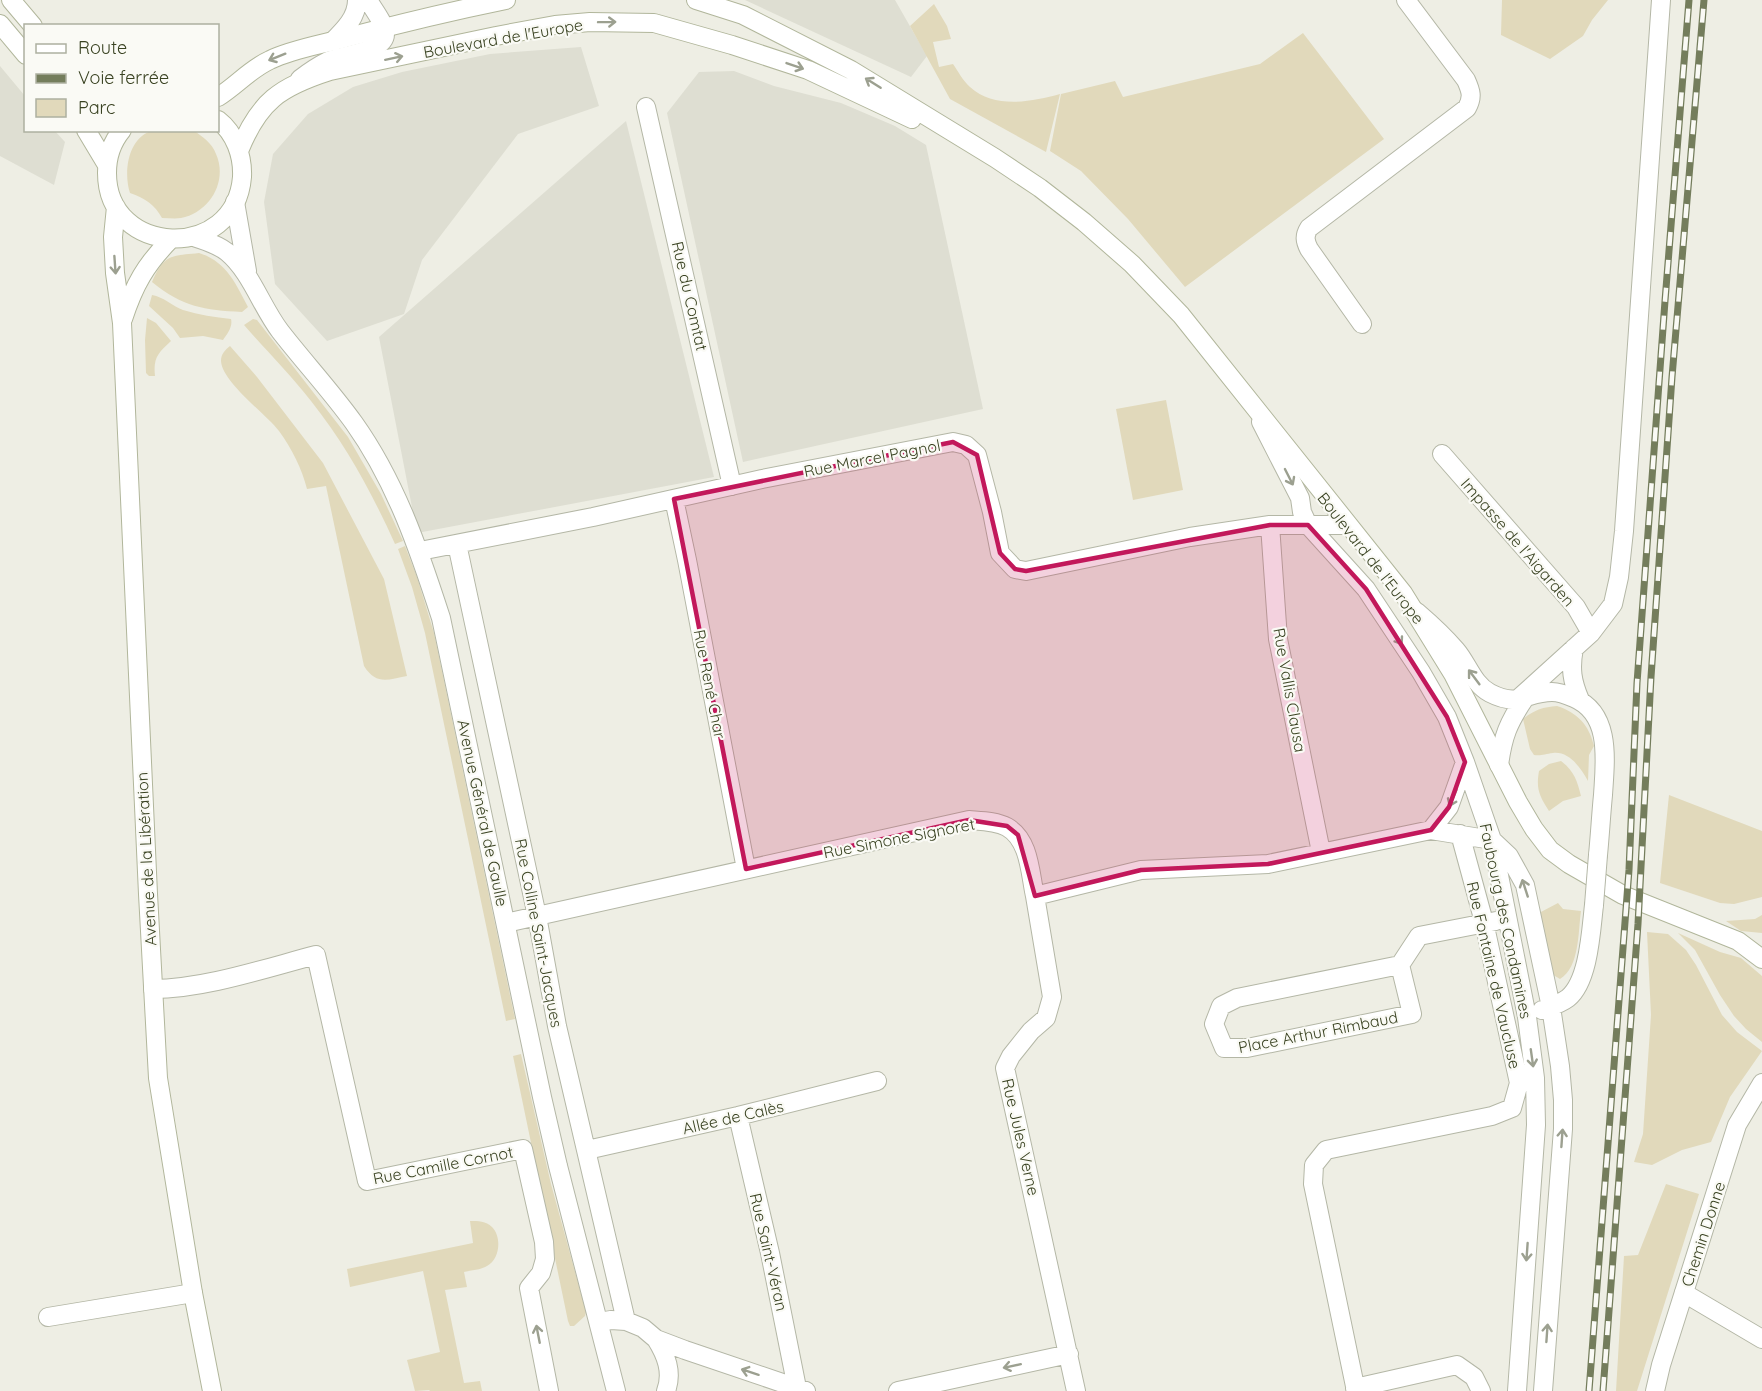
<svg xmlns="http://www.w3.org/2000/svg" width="1762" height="1391" viewBox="0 0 1762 1391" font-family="Quicksand,sans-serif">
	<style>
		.built { fill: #deded2 }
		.green { fill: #e1d9bb }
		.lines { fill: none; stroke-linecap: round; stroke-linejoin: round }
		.minor-casing { stroke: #b4b7a6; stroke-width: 20 }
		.tertiary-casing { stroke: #b4b7a6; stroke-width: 20 }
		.secondary-casing { stroke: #b1b69b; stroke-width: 20 }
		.minor { stroke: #fff; stroke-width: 18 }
		.tertiary { stroke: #fff; stroke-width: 18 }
		.secondary { stroke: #fff; stroke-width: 18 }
		.rail-casing { stroke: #747d5c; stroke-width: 7 }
		.rail { stroke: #fafaf5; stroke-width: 4.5; stroke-dasharray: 14; stroke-linecap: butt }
		.minor-bridge-casing { stroke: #b4b7a6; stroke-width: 20; stroke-linecap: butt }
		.minor-bridge { stroke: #fff; stroke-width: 18 }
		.oneway { stroke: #9ca090 }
		.marked { fill: #c2185b; fill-opacity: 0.2; stroke: #c2185b; stroke-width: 4.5; stroke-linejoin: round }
		.labels { text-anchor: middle; stroke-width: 4.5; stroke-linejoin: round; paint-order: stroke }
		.street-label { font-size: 16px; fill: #394221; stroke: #fafaf5 }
	</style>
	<rect width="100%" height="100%" fill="#eeeee4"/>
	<!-- built -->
	<path class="built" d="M745 0H895L927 56 911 77Z
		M581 47 599 106 518 134 422 260 404 314 327 341 275 284 264 202 273 154 308 114 353 87 402 72 490 54Z
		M0 66 25 96 26 130 55 131 65 142 54 185 0 156Z
		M734 71 774 86 841 103 895 126 926 145 983 409 743 462 667 113 699 72Z
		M626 121 714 477 417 533 379 337Z"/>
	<!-- green -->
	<path class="green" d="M1502 0H1608L1592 20 1583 36 1550 59 1501 35Z
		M934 4 947 26 951 39 933 42 939 67 953 64C958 71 963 81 970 87 994 109 1031 102 1060 94L1046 152 950 99 910 26Z
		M1303 33 1384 139 1185 287 1128 219 1081 171 1050 151 1061 94 1115 81 1123 97 1260 64Z
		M193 130C203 137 212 143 216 154 228 181 210 212 181 218 175 219 168 218 162 218 155 205 145 198 130 193 123 172 128 135 155 130 167 129 181 130 193 130Z
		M199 253C226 261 236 284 248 307L242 312C204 310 183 307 152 282 164 254 171 256 199 253Z
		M152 295C164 297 172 306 183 310 199 315 215 317 231 319 233 327 227 334 223 340L203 336 180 338 173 328 149 306Z
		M147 318 156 323 171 341C158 353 153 358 155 376H149L146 373 145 340Z
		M253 319 257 320 348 437 381 494 403 541 395 544C372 493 346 445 311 401 290 374 266 350 244 325Z
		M230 346 257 377 323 463 384 579 407 676C387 680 376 685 364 666L326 486 307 489C302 469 292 449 279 431 266 414 222 382 221 361 221 354 225 350 230 346Z
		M1166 400 1183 490 1133 500 1116 409Z
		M405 546 417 577 434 633 515 1019 506 1021 425 633 412 587 398 549Z
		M1557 706C1578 713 1589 725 1594 746L1589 755 1588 781C1581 768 1569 751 1553 753 1545 754 1541 756 1534 755L1530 749 1523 719C1534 710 1543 707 1557 706Z
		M1561 761C1574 771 1577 780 1581 796L1563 801 1549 811C1539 795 1536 789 1539 771L1549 764Z
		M1669 795 1762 831V897L1734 904 1720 903 1660 883Z
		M1558 903 1563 909 1581 911C1578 931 1580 967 1560 979L1550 973 1539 913Z
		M1762 915V933L1741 931 1726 921 1755 919Z
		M1647 932 1668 934 1686 950 1696 965 1722 1015 1737 1032 1762 1051 1730 1097 1711 1142 1682 1150 1652 1165 1634 1162 1643 1134 1651 1015Z
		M1678 933 1720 952 1741 958 1762 976V1042L1746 1029 1734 1016 1720 995 1695 950Z
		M521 1054 551 1184 586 1312 585 1316 574 1326H570L568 1321 513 1056Z
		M1666 1184 1699 1194 1637 1391H1616L1624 1256 1638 1255Z
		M470 1221C478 1221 486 1221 492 1227 502 1237 500 1259 487 1266 481 1270 471 1270 464 1272L467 1287 445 1290 464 1383 480 1381 482 1391H430L429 1390 415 1391 407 1360 440 1352 423 1271 350 1287 347 1269 473 1243Z"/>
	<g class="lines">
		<!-- minor casing -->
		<g class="minor-casing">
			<path id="minor" d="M333 41C345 29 357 17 357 0
				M300 79C309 72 318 66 328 61 342 55 385 52 385 34 385 23 373 9 368 0
				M646 107 732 486
				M1362 324 1309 249C1305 241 1304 236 1309 228L1467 108C1473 97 1471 91 1466 80L1406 0
				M1261 422 1300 498 1302 512 1308 525 1366 589 1421 672 1447 717 1465 762 1492 840 1527 1017 1535 1078 1536 1125 1517 1391
				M1442 454 1576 607 1591 633
				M674 499 687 560 746 869
				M1270 525 1278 639 1321 852
				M457 544 537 916 557 1026 626 1321
				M420 551 593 517 762 479 953 442 966 445 977 455 992 512 1000 553 1015 569 1026 571 1190 537 1270 525H1348
				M1417 612C1431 624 1444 636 1456 650 1468 664 1473 684 1490 693 1519 708 1526 692 1552 692 1560 692 1567 695 1574 698 1612 714 1605 762 1603 795 1601 815 1600 835 1598 855
				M1574 648C1570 669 1572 681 1580 700
				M1518 699 1591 633 1613 604 1619 577 1624 531 1661 0
				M1499 765C1503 736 1508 723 1525 698
				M1431 830 1449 807 1465 762
				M1035 896 1052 997 1046 1018 1031 1031 1011 1056 1005 1068 1076 1391
				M506 923 969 820C982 821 996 821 1007 827 1030 840 1030 874 1035 896L1141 870 1268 864 1431 830 1492 840 1509 856 1525 885 1551 1007 1560 1066 1563 1100V1129L1543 1391
				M1400 965 1412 1014 1247 1048H1224L1214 1024 1221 1006 1237 998 1400 965 1419 936 1496 921
				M153 989C204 989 266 968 316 955L367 1181 523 1149 544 1242 545 1259 541 1273 529 1288 549 1391
				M1542 1010C1550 1007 1560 1004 1568 998 1589 981 1591 930 1594 905
				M738 1116 770 1253 797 1388
				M587 1150 738 1116 877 1081
				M1684 1293 1762 1339
				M48 1317 193 1293
				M599 1322 611 1320 626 1321 643 1328 656 1339 685 1350 806 1391
				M656 1339C666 1355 673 1372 666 1391
				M1355 1388 1457 1365 1474 1377 1481 1391
				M898 1391 1069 1354
				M1356 1391 1313 1184 1314 1165 1326 1150 1492 1116 1512 1108 1519 1083 1484 922 1460 834"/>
		</g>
		<!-- tertiary casing -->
		<g class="tertiary-casing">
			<path id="tertiary" d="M235 202 247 271
				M194 237C205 241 217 244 227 252 251 272 261 306 280 331 304 362 331 391 354 423 396 482 419 550 441 618L542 1097 558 1166 616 1391
				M1655 1391 1661 1365 1737 1125 1762 1083"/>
		</g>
		<!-- secondary casing -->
		<g class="secondary-casing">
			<path id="secondary" d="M11 0 33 26
				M696 0 743 15 851 70 995 158 1040 188 1084 222 1132 264 1181 315 1403 593 1453 674 1518 802 1534 829 1550 850 1569 864 1623 895 1738 941 1762 959
				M0 24 26 55
				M218 97C236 86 250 69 270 60 293 49 320 45 345 38 398 24 452 11 506 0
				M86 130 107 165
				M122 130C112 142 107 158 107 173 107 257 235 262 242 177 243 156 235 133 218 120
				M239 151C259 101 280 87 330 71L496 36 555 25 590 22 654 23 732 45 808 70 912 119
				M116 207 113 237 115 273 122 323 148 894 158 1078 193 1293 212 1391
				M123 319C134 285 146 264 171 239"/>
		</g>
		<!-- minor -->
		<use href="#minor" class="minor"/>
		<!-- tertiary -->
		<use href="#tertiary" class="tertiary"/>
		<!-- secondary -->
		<use href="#secondary" class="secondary"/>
		<!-- rail casing -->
		<g class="rail-casing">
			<path id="rail" d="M1589 1391 1629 870 1637 683 1665 301 1689 0
				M1603 1391 1638 924 1651 677 1672 377 1704 0"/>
		</g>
		<!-- rail -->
		<use href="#rail" class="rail"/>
		<!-- minor-bridge casing -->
		<g class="minor-bridge-casing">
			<path id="minor-bridge" d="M1594 905 1598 855"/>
		</g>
		<!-- minor-bridge -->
		<use href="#minor-bridge" class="minor-bridge"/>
	</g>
	<!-- one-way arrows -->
	<defs><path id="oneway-shaft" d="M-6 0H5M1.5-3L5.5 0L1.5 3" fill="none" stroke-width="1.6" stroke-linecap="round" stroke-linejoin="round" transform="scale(1.5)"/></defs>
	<g class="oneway">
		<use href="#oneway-shaft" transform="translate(607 22) rotate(-1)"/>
		<use href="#oneway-shaft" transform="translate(277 57) rotate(158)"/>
		<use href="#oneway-shaft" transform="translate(394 58) rotate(-12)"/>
		<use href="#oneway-shaft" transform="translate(795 66) rotate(19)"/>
		<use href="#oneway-shaft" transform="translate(873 83) rotate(-148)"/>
		<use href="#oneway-shaft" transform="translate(115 265) rotate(86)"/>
		<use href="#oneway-shaft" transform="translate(1289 477) rotate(63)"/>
		<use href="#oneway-shaft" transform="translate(1397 637) rotate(56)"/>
		<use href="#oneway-shaft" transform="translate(1474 677) rotate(-127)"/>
		<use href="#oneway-shaft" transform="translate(1453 798) rotate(113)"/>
		<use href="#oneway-shaft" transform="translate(1525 888) rotate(-108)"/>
		<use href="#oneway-shaft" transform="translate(1532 1058) rotate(82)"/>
		<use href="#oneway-shaft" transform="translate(1562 1138) rotate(-86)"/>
		<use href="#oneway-shaft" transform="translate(1527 1252) rotate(94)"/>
		<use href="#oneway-shaft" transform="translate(1547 1333) rotate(-86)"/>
		<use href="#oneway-shaft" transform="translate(538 1334) rotate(-101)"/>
		<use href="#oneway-shaft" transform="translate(1012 1366) rotate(168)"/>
		<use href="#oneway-shaft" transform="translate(750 1372) rotate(-162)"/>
	</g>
	<!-- marked area -->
	<path class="marked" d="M953 442 977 455 1000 553 1015 569 1026 571 1270 525H1308L1366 589 1447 717 1465 762 1449 807 1431 830 1268 864 1141 870 1035 896 1018 835 1007 826 969 820 746 869 674 499Z"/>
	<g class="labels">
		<!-- street labels -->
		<g class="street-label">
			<text transform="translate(503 38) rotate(-10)" y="6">Boulevard de l'Europe</text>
			<text transform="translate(690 296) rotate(77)" y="6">Rue du Comtat</text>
			<text transform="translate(872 458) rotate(-11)" y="6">Rue Marcel Pagnol</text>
			<text transform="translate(1518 542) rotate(49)" y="6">Impasse de l'Aigarden</text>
			<text transform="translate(1371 558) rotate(52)" y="6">Boulevard de l'Europe</text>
			<text transform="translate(710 684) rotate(79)" y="6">Rue René Char</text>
			<text transform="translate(1290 690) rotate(80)" y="6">Rue Vallis Clausa</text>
			<text transform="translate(483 813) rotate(78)" y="6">Avenue Général de Gaulle</text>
			<text transform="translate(899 838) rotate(-11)" y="6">Rue Simone Signoret</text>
			<text transform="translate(146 859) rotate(-93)" y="6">Avenue de la Libération</text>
			<text transform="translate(1506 921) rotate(78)" y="6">Faubourg des Condamines</text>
			<text transform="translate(539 933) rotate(79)" y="6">Rue Colline Saint-Jacques</text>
			<text transform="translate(1494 975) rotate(77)" y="6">Rue Fontaine de Vaucluse</text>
			<text transform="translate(1318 1032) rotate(-11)" y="6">Place Arthur Rimbaud</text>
			<text transform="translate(733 1117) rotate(-13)" y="6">Allée de Calès</text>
			<text transform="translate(1021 1137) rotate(77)" y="6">Rue Jules Verne</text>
			<text transform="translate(443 1165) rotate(-11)" y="6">Rue Camille Cornot</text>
			<text transform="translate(1703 1234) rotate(-72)" y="6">Chemin Donne</text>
			<text transform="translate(769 1252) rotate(77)" y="6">Rue Saint-Véran</text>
		</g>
	</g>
	<!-- legend -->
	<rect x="24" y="24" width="195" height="108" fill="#fafaf5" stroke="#adb0a0" stroke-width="1.5"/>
	<rect x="36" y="44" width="30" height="9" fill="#ffffff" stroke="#adb0a0" stroke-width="1.5"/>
	<text x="78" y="54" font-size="18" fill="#394221">Route</text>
	<rect x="36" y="74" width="30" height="9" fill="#747d5c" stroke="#adb0a0" stroke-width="1.5"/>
	<text x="78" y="84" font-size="18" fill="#394221">Voie ferrée</text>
	<rect x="36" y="99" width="30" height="18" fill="#e1d9bb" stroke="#adb0a0" stroke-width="1.5"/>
	<text x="78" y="114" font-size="18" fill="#394221">Parc</text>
</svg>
